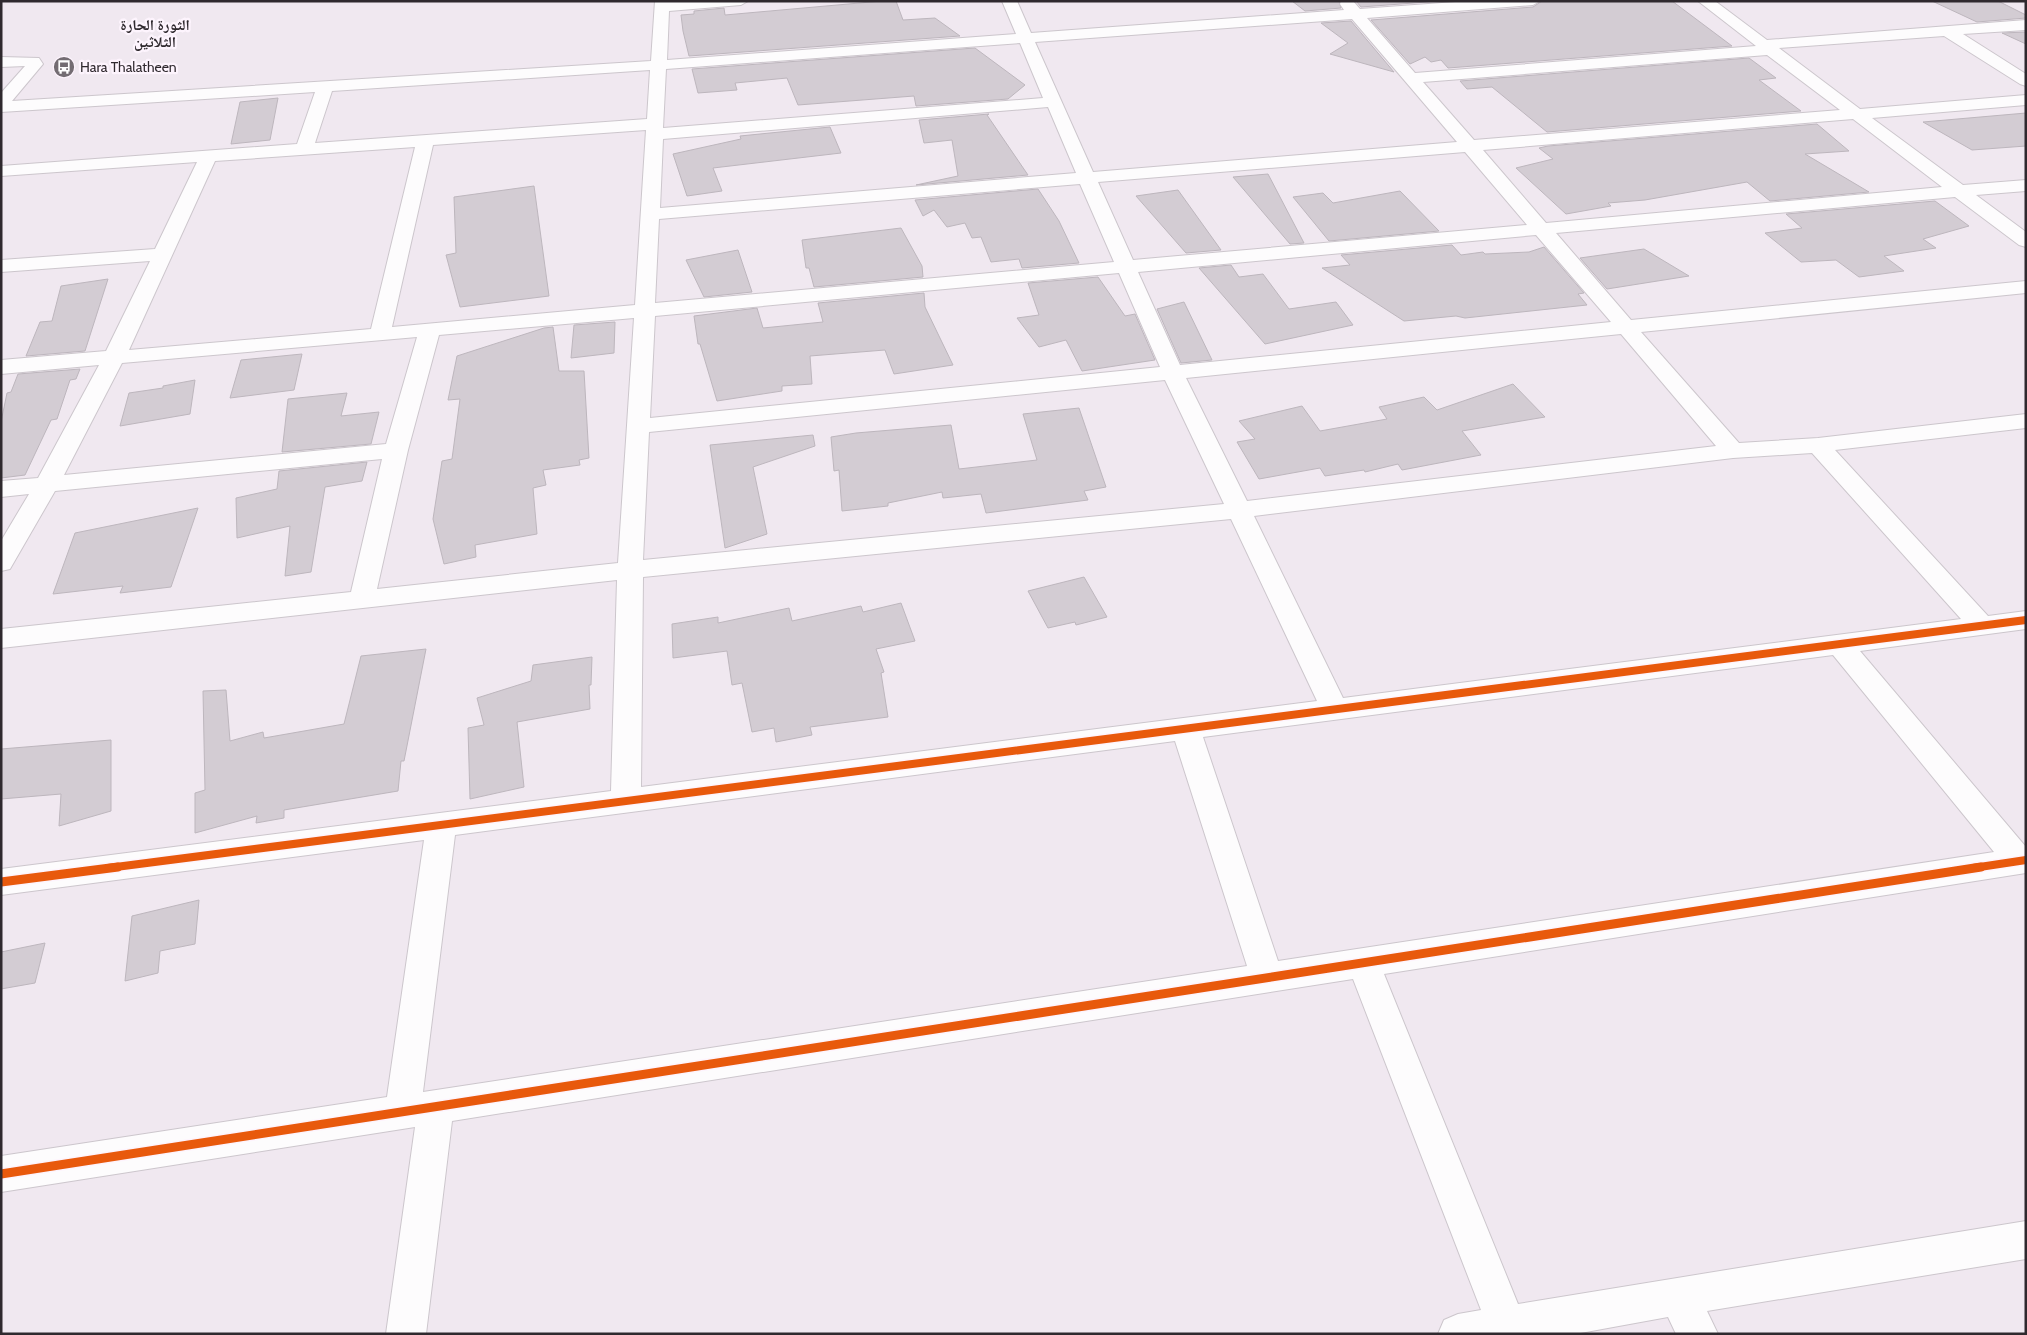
<svg xmlns="http://www.w3.org/2000/svg" width="2027" height="1335" viewBox="0 0 2027 1335" font-family="Cabin,'Noto Naskh Arabic',sans-serif">
	<style>
		.building { fill: #d3ccd3; stroke: #bdb6bd }
		.lines { fill: none; stroke-linecap: round; stroke-linejoin: round }
		.minor-casing { stroke: #ccc6cc; stroke-width: 2 }
		.minor { fill: #fdfcfd; fill-rule: evenodd }
		.cycleway-far1-casing { stroke: #fdf4fd; stroke-width: 11 }
		.cycleway-casing { stroke: #fdf4fd; stroke-width: 12 }
		.cycleway-far1 { stroke: #e8590c; stroke-width: 8 }
		.cycleway { stroke: #e8590c; stroke-width: 9 }
		.labels { text-anchor: middle; stroke-width: 4.5; stroke-linejoin: round; paint-order: stroke }
		.far-poi-label { font-size: 14px; fill: #2f292e; stroke: #fdf4fd; text-anchor: start }
		.far-neighbourhood-label { font-size: 15px; font-weight: bold; fill: #2f292e; stroke: #fdf4fd }
	</style>
	<rect width="100%" height="100%" fill="#f0e8f0"/>
	<!-- building -->
	<path class="building" d="M882 1H896L903 20 935 18 960 36 689 56 683 31 681 15 694 14V11L724 8 725 15Z
		M1292 1H1339L1341 8 1305 11Z
		M1356 1H1440L1361 7Z
		M1542 1H1672L1732 46 1448 68 1441 60 1431 62 1425 57 1410 64 1371 20 1533 7Z
		M1932 1H1998L2026 15V18L1977 22Z
		M1351 21 1394 72 1330 54 1348 43 1321 23Z
		M2026 32V44L2002 33Z
		M975 48 1025 85 1008 99 916 106 914 96 798 105 787 78 735 83 737 90 698 93 692 69Z
		M1749 58 1776 78 1759 80 1801 111 1547 132 1492 87 1467 89 1460 81Z
		M278 98 270 140 231 144 240 102Z
		M2026 113V146L1972 150 1923 122Z
		M989 114 987 115 1028 175 916 185 958 176 952 140 924 143 919 120Z
		M1817 124 1849 151 1805 154 1869 192 1770 201 1747 182 1645 200 1608 203 1611 206 1566 214 1516 168 1553 159 1539 148 1548 146Z
		M830 127 841 153 713 168 722 191 687 196 673 154 741 139 740 136Z
		M1268 174 1304 243 1290 244 1233 177Z
		M534 186 549 296 460 307 446 255 456 253 454 197Z
		M1038 189 1059 221 1079 263 1022 268 1019 259 991 262 981 237 972 238 965 223 947 227 934 210 923 216 915 200Z
		M1178 190 1183 197 1221 250 1186 253 1136 196Z
		M1400 191 1439 231 1329 241 1293 197 1323 193 1333 203Z
		M1935 201 1969 226 1923 239 1936 248 1884 256 1904 271 1859 277 1836 260 1801 262 1765 233 1802 228 1786 214Z
		M901 228 922 266 923 277 814 287 809 268H806L802 240Z
		M1452 245 1461 255 1483 252 1485 254 1529 252 1544 247 1584 293 1578 294 1587 305 1465 318 1456 316 1404 321 1322 268 1350 265 1341 255Z
		M1644 249 1689 276 1607 289 1580 258Z
		M738 250 752 292 704 297 686 260Z
		M1231 265 1239 277 1263 274 1289 309 1336 302 1353 325 1265 344 1199 268Z
		M1098 277 1125 316 1135 314 1155 360 1082 371 1066 340 1039 347 1017 318 1039 315 1028 283Z
		M108 279 85 351 26 356 40 322 52 321 61 286Z
		M924 293 925 307 953 365 894 374 885 350 810 356 812 384 782 386V391L717 401 700 344H698L694 316 757 308 763 328 823 322 818 303Z
		M1184 302 1212 360 1181 363 1157 309Z
		M615 322 614 353 571 358 574 325Z
		M553 327 559 371H584L589 458 579 460 580 465 543 470 546 485 533 488 537 534 475 545 476 557 444 564 433 519 442 461 452 459 460 399 448 400 457 356 544 328Z
		M302 354 294 390 230 398 241 360Z
		M80 369 76 379 70 380 57 419 51 420 25 475 1 478V422L7 393 11 392 18 374Z
		M195 380 190 414 120 426 129 393 163 388V386Z
		M1513 384 1545 417 1462 431 1481 455 1402 470 1398 464 1365 472 1364 470 1325 476 1320 468 1259 479 1237 442 1255 439 1239 421 1302 406 1320 431 1387 419 1379 407 1424 397 1437 410Z
		M347 393 341 416 379 412 371 444 282 452 288 399Z
		M1079 408 1106 487 1084 491 1088 500 986 513 981 494 943 498 942 492 888 503V506L842 511 839 470 834 471 831 437 856 433 951 425 959 469 1037 460 1023 414Z
		M813 435 815 446 753 467 767 534 725 548 710 445Z
		M367 462 362 481 325 487 311 572 285 576 290 526 237 538 236 498 277 489 279 471Z
		M198 508 171 587 120 593 123 586 53 594 75 533Z
		M1084 577 1107 617 1076 625 1075 622 1048 628 1028 591Z
		M901 603 915 641 876 649 884 672 881 673 888 717 810 727 812 735 776 742 774 728 752 732 742 683 732 685 727 651 673 658 672 624 718 617V623L789 608 792 621 861 606 863 612Z
		M426 649 404 761H401L398 791 284 810V818L256 823 257 816 195 833V793L205 790 203 691 226 690 230 741 263 732 264 738 344 724 361 656Z
		M592 657 591 685H589L590 709 517 722 524 787 470 799 468 728 484 725 477 698 531 681 533 665Z
		M111 740V811L59 826 61 794 1 799V749Z
		M199 900 195 944 160 951 158 973 125 981 132 916Z
		M45 943 35 983 1 989V952Z"/>
	<g class="lines">
		<!-- minor casing -->
		<g class="minor-casing">
			<path id="minor" d="M655 1H748L741 5 669 11 667 60 1016 34 1002 1H1017L1031 33 1344 10 1340 4 1341 1H1353L1360 9 1469 1H1540L1533 5 1367 18 1415 73 1756 46 1698 1H1715L1767 40 2026 20V30L1963 34 2026 74V86L2020 84 1944 36 1779 48 1860 109 2026 95V105L1872 118 1963 185 2026 180V191L1976 195 2026 232V247L2019 245 1955 197 1556 233 1631 320 2026 281V293L1641 332 1739 443 1818 438 2026 414V428L1835 450 1988 616 2026 611V629L1860 651 2026 847V873L1384 974 1518 1304 2026 1221V1259L1707 1311 1718 1334H1676L1668 1317 1575 1334H1438L1444 1320 1458 1314 1481 1310 1353 979 452 1121 426 1334H386L415 1127 1 1192V1156L387 1097 424 840 1 895V869L611 791 617 580 1 648V629L351 592 382 459 55 491 10 569 1 571V541L29 494 1 497V481L38 478 99 365 1 374V360L106 351 150 261 1 272V260L155 249 197 162 1 176V166L297 144 315 92 1 112V93L25 66 1 67V57L39 58 43 64 12 101 651 61ZM1352 19 1457 142 1093 172 1035 42ZM1020 43 1043 98 663 128 666 69ZM1767 55 1840 110 1474 140 1423 82ZM650 70 647 119 315 143 332 91ZM1048 107 1076 173 660 208 663 139ZM1853 119 1942 187 1546 223 1483 150ZM646 130 635 305 392 327 433 145ZM415 147 371 329 129 350 215 161ZM1465 152 1527 225 1133 260 1098 182ZM1080 184 1114 262 655 303 659 219ZM1536 235 1611 322 1180 365 1138 272ZM1119 273 1160 367 650 418 655 316ZM634 318 618 563 377 589 408 450 439 335ZM1621 334 1716 446 1247 501 1186 378ZM417 337 386 444 64 475 122 363ZM1165 380 1224 504 643 560 649 432ZM1812 453 1961 619 1343 698 1254 516 1733 458ZM1231 519 1317 701 641 787 643 577ZM1833 655 1994 852 1278 961 1203 737ZM1175 741 1247 966 423 1092 455 835Z"/>
		</g>
		<!-- minor -->
		<use href="#minor" class="minor"/>
		<!-- cycleway-far1 casing -->
		<g class="cycleway-far1-casing">
			<path id="cycleway-far1" d="M108 868 2026 620
				M1973 868 2026 860"/>
		</g>
		<!-- cycleway casing -->
		<g class="cycleway-casing">
			<path id="cycleway" d="M1 882 118 867
				M1 1174 1981 867"/>
		</g>
		<!-- cycleway-far1 -->
		<use href="#cycleway-far1" class="cycleway-far1"/>
		<!-- cycleway -->
		<use href="#cycleway" class="cycleway"/>
	</g>
	<!-- icons -->
	<defs>
		<g id="bus-disc" transform="scale(1.125)"><circle r="9.5" fill="#736c72" stroke="#fdf4fd"/><path d="M-5-6H5V4H4V6H2V4H-2V6H-4V4H-5ZM-3.5-4V0h7V-4ZM-3.5 1.2v1.5H-2V1.2ZM2 1.2v1.5H3.5V1.2Z" fill="#fff"/></g>
	</defs>
	<g fill-rule="evenodd">
		<use href="#bus-disc" x="64" y="67"/>
	</g>
	<g class="labels">
		<!-- far-poi labels -->
		<g class="far-poi-label">
			<text x="80" y="72">Hara Thalatheen</text>
		</g>
		<!-- far-neighbourhood labels -->
		<g class="far-neighbourhood-label">
			<text x="155" y="30">الثورة الحارة<tspan x="155" dy="17">الثلاثين</tspan></text>
		</g>
	</g>
	<!-- border -->
	<rect width="2027" height="1335" fill="none" stroke="#2f292e" stroke-width="5"/>
</svg>
